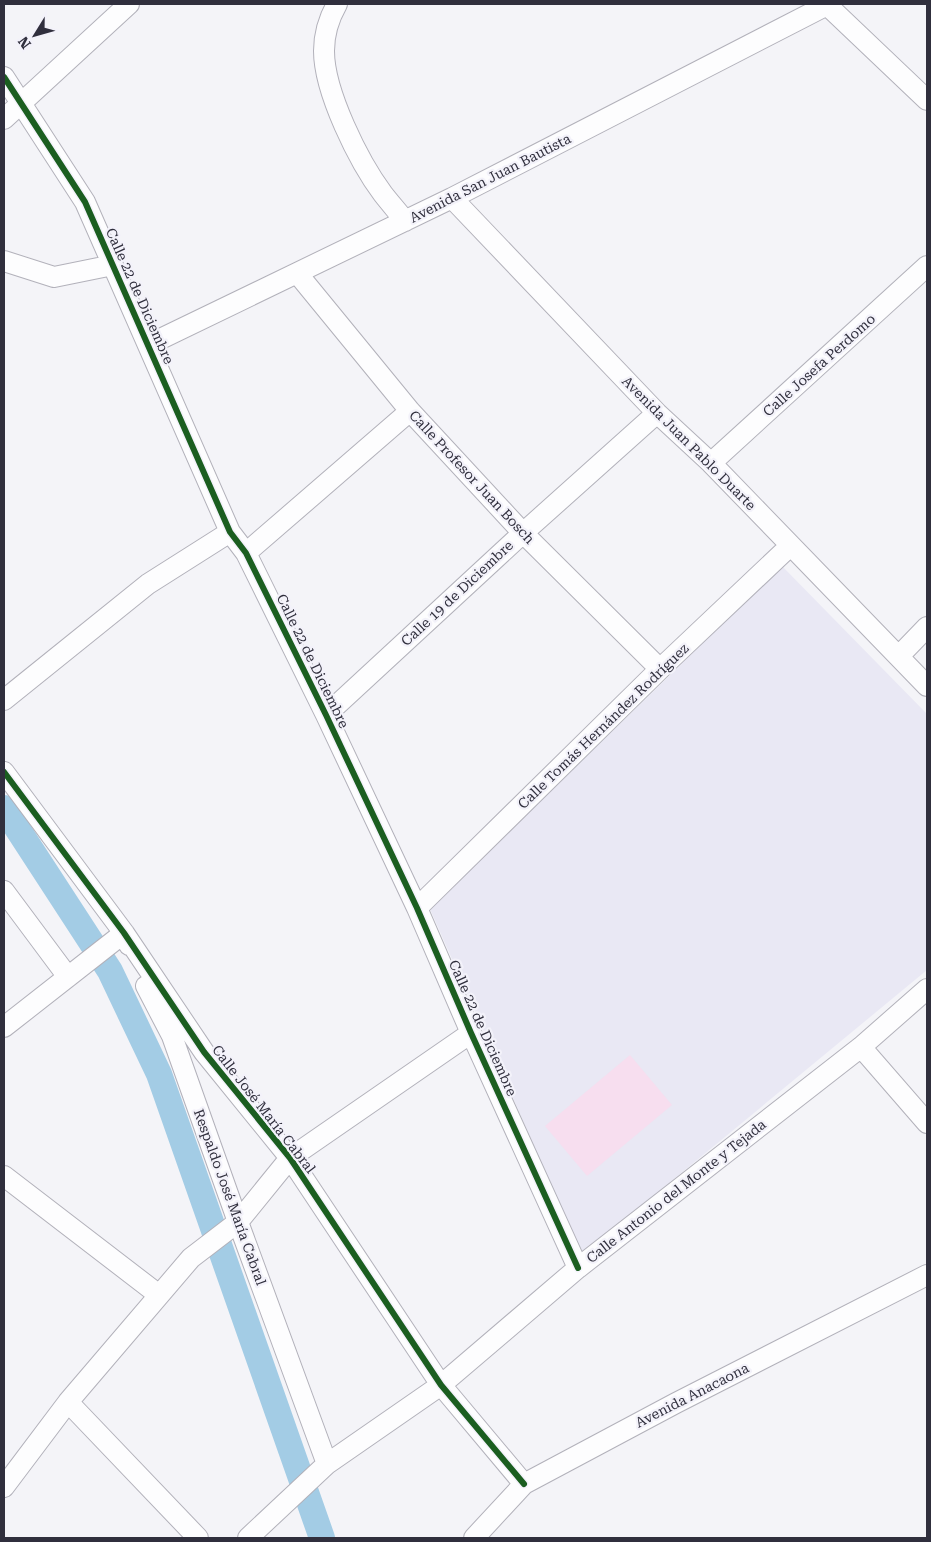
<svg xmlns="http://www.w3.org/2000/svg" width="931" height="1542" viewBox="0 0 931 1542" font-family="'Roboto Serif',serif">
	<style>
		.built { fill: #e9e8f4 }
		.green { fill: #f7deef }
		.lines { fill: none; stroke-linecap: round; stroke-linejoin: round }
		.canal { stroke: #a3cce5; stroke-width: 26 }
		.street-casing { stroke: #b2b1ba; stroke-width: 22 }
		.street { stroke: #fdfdfe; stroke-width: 20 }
		.cycleway-casing { stroke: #f3f2fa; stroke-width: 9 }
		.cycleway { stroke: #1b5e20; stroke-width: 6 }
		.labels { text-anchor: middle; stroke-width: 4.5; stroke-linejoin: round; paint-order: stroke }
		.street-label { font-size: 14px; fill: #302f3d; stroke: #f3f2fa }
	</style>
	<rect width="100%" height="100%" fill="#f4f4f8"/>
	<!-- built -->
	<path class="built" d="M782 566 927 714V970L582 1255 430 909Z"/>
	<!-- green -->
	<path class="green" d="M630 1055 672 1105 587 1176 545 1126Z"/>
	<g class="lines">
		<!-- canal -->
		<path class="canal" d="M4 808 110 971 159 1074 322 1538"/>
		<!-- street casing -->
		<g class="street-casing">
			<path id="street" d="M337 4C329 18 324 35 324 51 324 92 359 162 383 194 390 203 398 212 405 221
				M826 4 927 100
				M4 77 85 202 230 532 246 553 326 715 417 908 471 1033 578 1268
				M4 119 129 4
				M452 198 657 413 711 463 927 686
				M4 261 54 277 113 265
				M297 273 410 411 523 533 660 669
				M148 345 452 198 829 4
				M711 463 927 266
				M246 553 410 411
				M899 656 927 627
				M4 700 148 584 230 532
				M326 715 523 533 657 413
				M4 772 124 933 204 1052 290 1158 441 1385 524 1484
				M4 891 68 977
				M417 908 660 669 790 546
				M146 986 172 1036 238 1222 327 1464
				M4 1027 124 933 129 945
				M861 1047 927 1123
				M4 1176 159 1295
				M68 1402 198 1538
				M4 1487 68 1402 191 1258 238 1222 290 1158 471 1033
				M248 1538 327 1464 441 1385 578 1268 861 1047 927 989
				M474 1538 524 1484 676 1403 927 1275"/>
		</g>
		<!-- street -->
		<use href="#street" class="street"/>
		<!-- cycleway casing -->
		<g class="cycleway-casing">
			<path id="cycleway" d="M4 77 85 202 230 532 246 553 326 715 417 908 471 1033 578 1268
				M4 772 124 933 204 1052 290 1158 441 1385 524 1484"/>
		</g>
		<!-- cycleway -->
		<use href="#cycleway" class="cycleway"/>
	</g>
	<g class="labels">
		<!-- street labels -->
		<g class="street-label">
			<text transform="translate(490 178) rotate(-27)" y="5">Avenida San Juan Bautista</text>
			<text transform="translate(140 296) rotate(66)" y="5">Calle 22 de Diciembre</text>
			<text transform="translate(819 365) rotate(-42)" y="5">Calle Josefa Perdomo</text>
			<text transform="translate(689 443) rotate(45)" y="5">Avenida Juan Pablo Duarte</text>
			<text transform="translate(472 477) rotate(47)" y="5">Calle Profesor Juan Bosch</text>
			<text transform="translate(457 593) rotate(-43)" y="5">Calle 19 de Diciembre</text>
			<text transform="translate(313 661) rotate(64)" y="5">Calle 22 de Diciembre</text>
			<text transform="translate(603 726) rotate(-44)" y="5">Calle Tomás Hernández Rodríguez</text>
			<text transform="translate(483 1028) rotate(66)" y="5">Calle 22 de Diciembre</text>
			<text transform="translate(264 1109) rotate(52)" y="5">Calle José María Cabral</text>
			<text transform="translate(676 1191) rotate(-38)" y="5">Calle Antonio del Monte y Tejada</text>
			<text transform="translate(230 1197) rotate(70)" y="5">Respaldo José María Cabral</text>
			<text transform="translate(692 1395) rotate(-27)" y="5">Avenida Anacaona</text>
		</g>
	</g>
	<!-- border -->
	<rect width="931" height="1542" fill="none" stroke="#302f3d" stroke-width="10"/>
	<!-- north arrow -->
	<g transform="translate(35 35) rotate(233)" stroke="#f3f2fa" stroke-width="4" paint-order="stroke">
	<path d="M0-4L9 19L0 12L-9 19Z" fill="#302f3d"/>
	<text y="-8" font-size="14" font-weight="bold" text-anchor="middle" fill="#302f3d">N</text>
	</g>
</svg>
